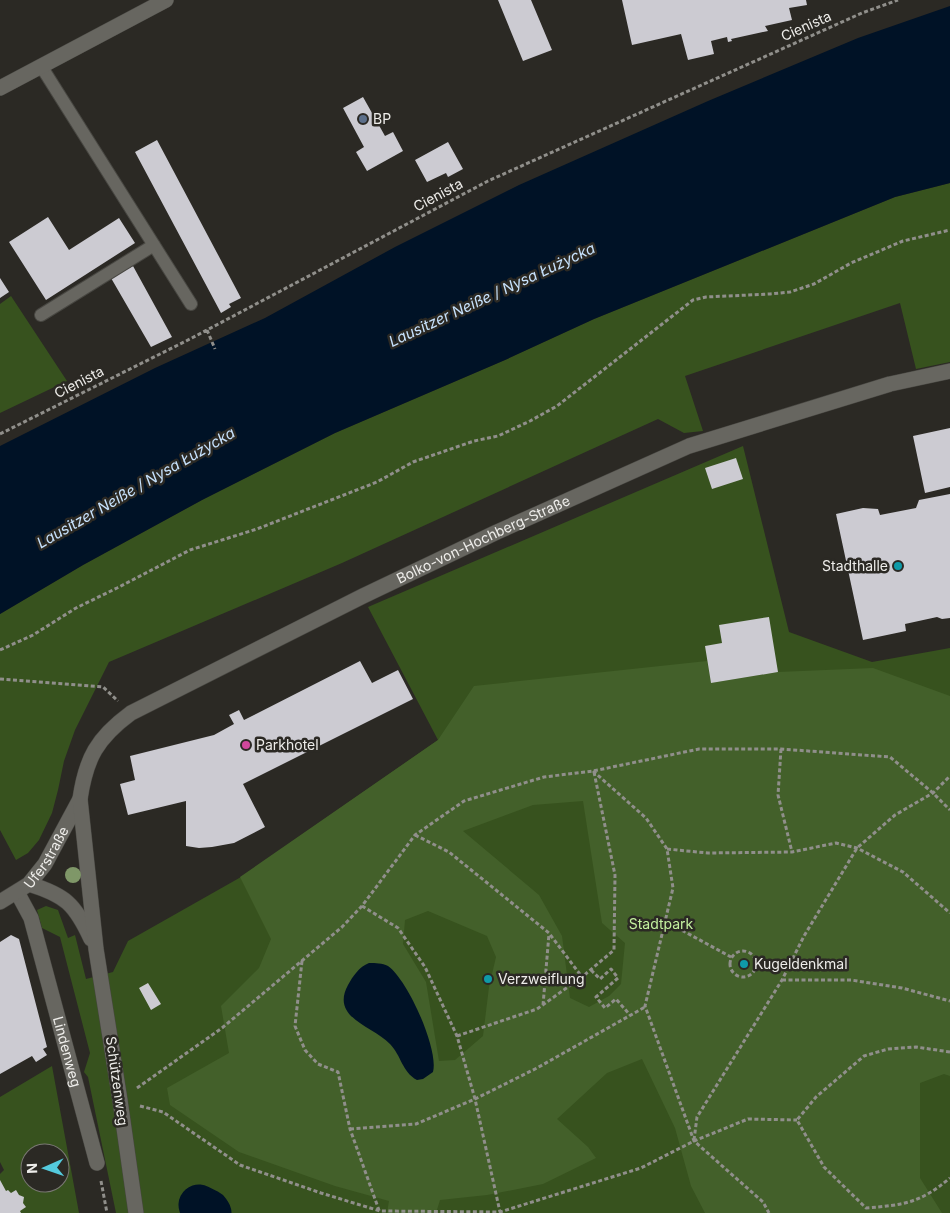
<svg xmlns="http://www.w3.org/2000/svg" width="950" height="1213" viewBox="0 0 950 1213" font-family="Inter,sans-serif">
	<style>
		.green { fill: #37521e; fill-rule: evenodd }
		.forest { fill: #43602a; fill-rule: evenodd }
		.water { fill: #001226 }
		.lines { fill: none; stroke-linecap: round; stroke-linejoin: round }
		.river { stroke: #001226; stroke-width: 41 }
		.building { fill: #cccbd2 }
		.lane-casing { stroke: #484742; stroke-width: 14 }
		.street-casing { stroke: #484742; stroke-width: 16 }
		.path { stroke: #908f8b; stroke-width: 3; stroke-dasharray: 4 2.5; stroke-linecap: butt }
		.lane { stroke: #676660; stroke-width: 12 }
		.street { stroke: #676660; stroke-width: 15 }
		.tree { fill: #7f9768 }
		.service-dot { fill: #5c6f8a; stroke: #2b2924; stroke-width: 2 }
		.culture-dot { fill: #0f9aa8; stroke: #2b2924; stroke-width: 2 }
		.hotel-dot { fill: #d1479c; stroke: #2b2924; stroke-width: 2 }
		.labels { text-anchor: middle; stroke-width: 5; stroke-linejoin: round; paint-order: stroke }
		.street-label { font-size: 14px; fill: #eeedea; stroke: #2b2924 }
		.poi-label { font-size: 14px; fill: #eeedea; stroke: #2b2924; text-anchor: start }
		.park-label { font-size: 14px; fill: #c4f19f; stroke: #2b2924 }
		.water-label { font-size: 15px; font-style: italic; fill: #c7e2fd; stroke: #2b2924 }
	</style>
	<rect width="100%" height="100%" fill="#2b2924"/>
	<!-- green -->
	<path class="green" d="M950 183V362L916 369 900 303 685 376 703 431 684 433 658 419 342 563 109 662 75 730 64 761 58 790 52 813 39 840 28 853 16 860 0 830V614L83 565 202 500 335 433 505 360 594 319 895 197Z
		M11 296 67 381 0 413V304Z
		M743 446 789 632 872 662 950 648V1213H116L88 1077 84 1072 90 1053 60 937 42 928 37 910 46 906 58 910 68 938 75 935 86 979 113 972 128 941 241 877 438 740 368 607Z
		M52 1066 79 1213H0V1174L4 1170 0 1162V1097ZM30 1153H60V1183H30Z"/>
	<!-- forest -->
	<path class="forest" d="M707 661 711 683 778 672 873 668 950 696V1076L944 1074 920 1083V1178L942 1213H705L691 1186 675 1128 642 1059 607 1073 557 1119 588 1147 596 1158 543 1184 487 1195 440 1200 436 1213H387L389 1201 335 1186 239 1152 170 1105 167 1088 229 1053 221 1006 259 968 271 939 240 877 438 740 474 686ZM583 801 602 923 625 943 621 984 609 996 589 1007 570 998 562 936 539 895 463 831 533 805ZM428 911 487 936 496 957 489 987 483 1036 455 1060 439 1061 426 982 403 944 405 920Z"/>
	<!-- water -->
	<path class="water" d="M950 6V183L895 197 594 319 505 360 335 433 202 500 83 565 0 614V446L155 368 265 318 395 247 519 185 708 101 858 38Z
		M369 963C376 963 382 963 388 966 408 980 439 1050 433 1072L423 1079 417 1080C402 1072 401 1055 390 1044 373 1026 330 1018 348 985 353 976 359 967 369 963Z"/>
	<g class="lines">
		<!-- river -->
		<path class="river" d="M199 1205 209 1210 211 1213"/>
	</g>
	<!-- building -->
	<path class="building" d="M498 0H531L552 50 523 61Z
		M622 0H806L807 5 789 8 792 20 765 26 768 31 731 39 732 41 728 42 727 37 711 41 714 54 688 60 681 34 632 45Z
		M363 97 385 136 393 132 403 151 367 171 356 152 364 147 343 108Z
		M157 140 241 298 229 304 231 307 221 313 135 152Z
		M448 142 463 169 448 177 446 173 427 182 415 160Z
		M48 217 69 250 119 218 135 243 46 300 9 242Z
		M133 266 172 337 151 347 111 278Z
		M0 278 9 292 0 298Z
		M950 428V487L925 493 913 436Z
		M736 458 743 479 712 489 705 468Z
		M950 494V618L942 619 937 617 905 624 906 631 863 640 836 514 863 508 878 509 880 515 916 508 919 500Z
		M769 617 778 672 711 683 705 646 722 643 719 625Z
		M360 661 372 683 398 670 413 699 243 784 265 827 234 843 212 847 199 848 186 846V801L128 815 120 784 135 780 130 756 214 735 234 724 229 715 239 710 244 720Z
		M11 935 19 939 47 1047 43 1049 47 1055 36 1062 32 1056 0 1074V942Z
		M148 983 161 1004 151 1010 139 988Z
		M0 1180 6 1191 8 1190 11 1193 16 1190 19 1195 24 1197 23 1203 26 1207 20 1211 21 1213H0Z"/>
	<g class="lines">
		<!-- lane casing -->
		<g class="lane-casing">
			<path id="lane" d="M41 66 191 304
				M41 315 154 245"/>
		</g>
		<!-- street casing -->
		<g class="street-casing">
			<g id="street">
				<path d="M0 88 166 0"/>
				<path d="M29 884C65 895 75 904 91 939"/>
				<path id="s1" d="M17 892 31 918 97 1163"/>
				<path id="s2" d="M0 902 29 884 45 864 80 799"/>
				<path id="s3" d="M136 1213 120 1100 96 949 80 799C86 758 97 738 131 713L363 596 497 532 689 446 890 384 950 371"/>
			</g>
		</g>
		<!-- path -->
		<path class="path" d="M207 330 215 349
			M0 434 190 339 488 181 862 13 898 0
			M0 650 33 635 76 608 117 588 190 550 257 529 377 482 413 462 474 441 498 436 530 421 557 406 693 300 706 297 770 294 790 292 814 284 851 263 903 241 950 230
			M0 679 103 687 118 701
			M781 749 778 795 792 852
			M593 771 646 818 667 849 673 888 645 1006 694 1141 763 1202 769 1213
			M415 835 449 852 549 933 582 977
			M667 849 708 853 792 852 836 843 857 848 903 872 950 913
			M362 906 398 928 425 967 457 1036 475 1099 500 1212
			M665 921 731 957
			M730 964a13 13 0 1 1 26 0a13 13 0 1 1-26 0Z
			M302 961 295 1026 305 1050 318 1064 338 1072 350 1129 380 1213
			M591 970 600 979 611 969 618 978 596 997 605 1008 616 999 630 1015
			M782 980H851L902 988 950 1001
			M543 1005 549 934
			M457 1036 537 1009 582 977 614 950 615 875 594 772
			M950 1052 916 1047 888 1049 864 1056 816 1097 797 1120 824 1167 866 1208C904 1205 920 1203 950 1178
			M137 1088 222 1028 342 927 362 906 415 835 464 801 544 777 593 771 699 749H781L890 757 933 793 950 810
			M140 1106 163 1112 240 1165 321 1193 380 1211 500 1212 641 1168 694 1141 748 1119 797 1120
			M350 1129 416 1124 475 1099 537 1068 645 1007
			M694 1140 697 1117 782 980 804 936 857 848 895 815 933 793 950 776
			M101 1181 107 1213"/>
		<!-- lane -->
		<use href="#lane" class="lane"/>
		<!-- street -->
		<use href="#street" class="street"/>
	</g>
	<!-- trees -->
	<circle class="tree" cx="73" cy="875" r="8"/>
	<!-- markers -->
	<circle class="service-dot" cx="363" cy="119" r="5"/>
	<g class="culture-dot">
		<circle cx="898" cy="566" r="5"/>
		<circle cx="744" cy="964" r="5"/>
		<circle cx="488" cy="979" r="5"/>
	</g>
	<circle class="hotel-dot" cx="246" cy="745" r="5"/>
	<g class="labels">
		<!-- street labels -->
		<g class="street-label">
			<text transform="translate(806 26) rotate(-24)" y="5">Cienista</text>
			<text transform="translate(438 195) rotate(-28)" y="5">Cienista</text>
			<text transform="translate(79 382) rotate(-27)" y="5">Cienista</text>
			<text dy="5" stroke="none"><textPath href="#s3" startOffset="914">Bolko-von-Hochberg-Straße</textPath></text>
			<text dy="5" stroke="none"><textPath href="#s2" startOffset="66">Uferstraße</textPath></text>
			<text dy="5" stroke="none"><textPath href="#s1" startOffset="168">Lindenweg</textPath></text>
			<text transform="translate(117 1081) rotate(82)" y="5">Schützenweg</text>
		</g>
		<!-- poi labels -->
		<g class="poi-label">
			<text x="373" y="124">BP</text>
			<text x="888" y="571" text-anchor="end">Stadthalle</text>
			<text x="256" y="750">Parkhotel</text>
			<text x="754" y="969">Kugeldenkmal</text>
			<text x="498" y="984">Verzweiflung</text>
		</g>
		<!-- park labels -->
		<g class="park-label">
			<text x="661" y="929">Stadtpark</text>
		</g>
		<!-- water labels -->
		<g class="water-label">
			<text transform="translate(492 295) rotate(-25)" y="5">Lausitzer Neiße / Nysa Łużycka</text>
			<text transform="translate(136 488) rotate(-30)" y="5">Lausitzer Neiße / Nysa Łużycka</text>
		</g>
	</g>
	<!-- north arrow -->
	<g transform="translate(45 1168) rotate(268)"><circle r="24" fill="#2b2924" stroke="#797773"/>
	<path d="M0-4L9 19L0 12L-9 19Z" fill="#54cadd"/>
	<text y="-8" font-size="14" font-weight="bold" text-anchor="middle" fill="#eeedea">N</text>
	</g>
</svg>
